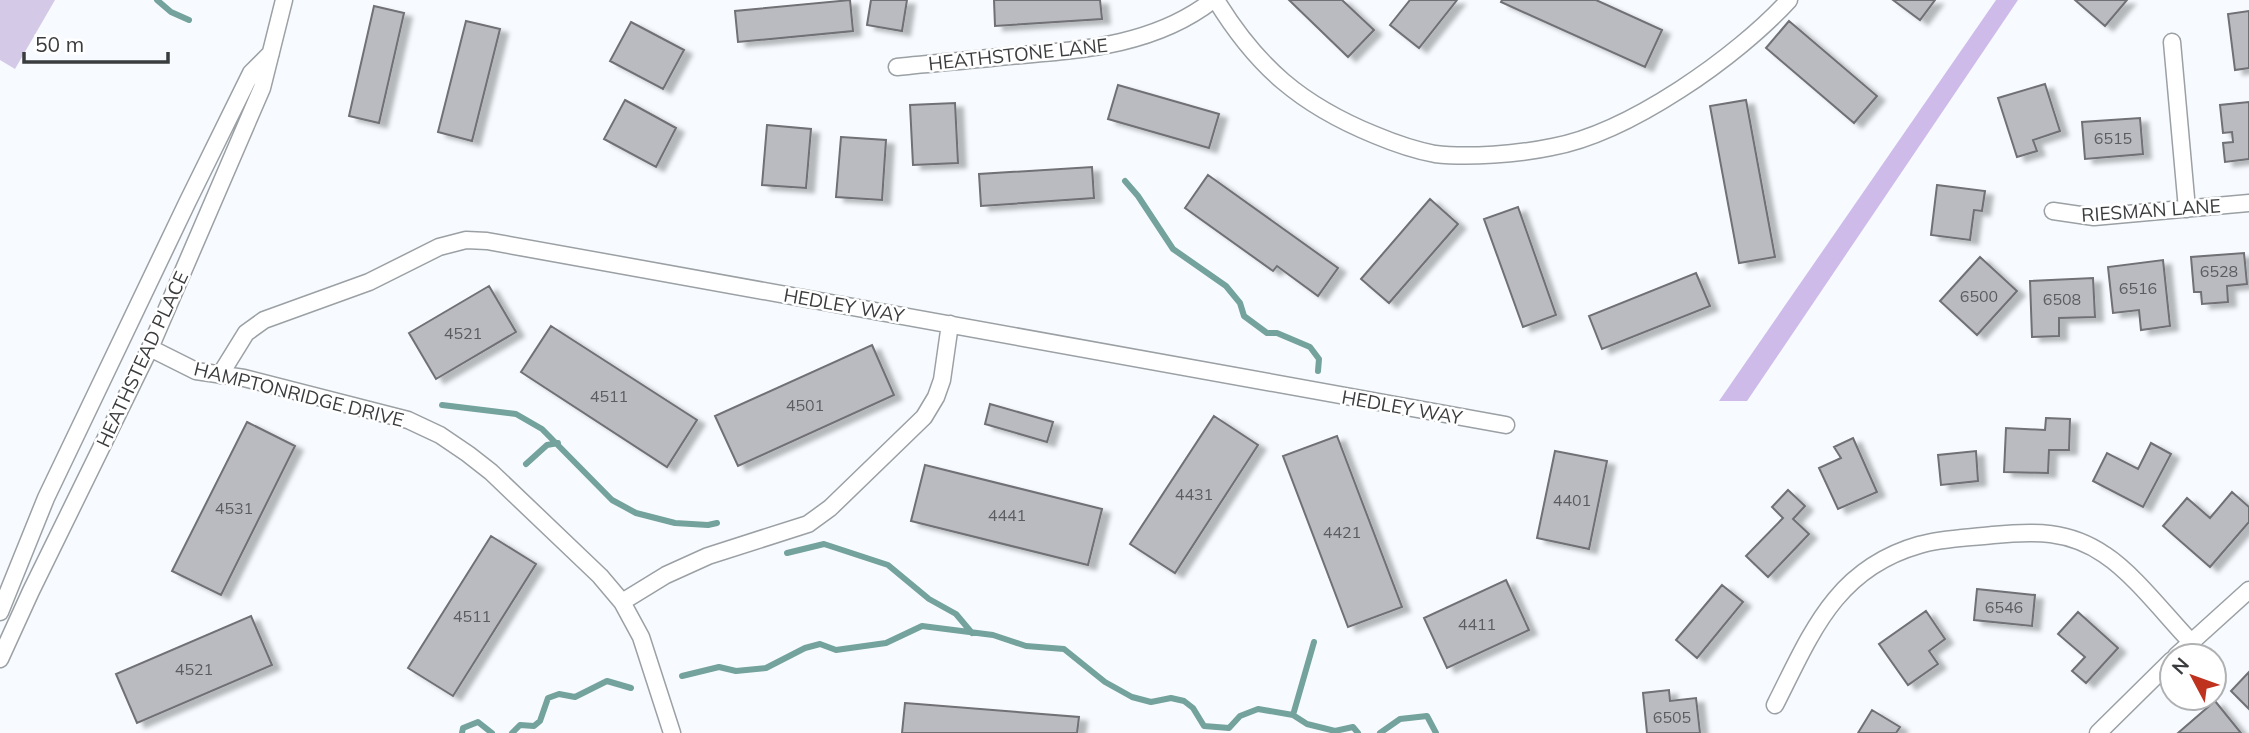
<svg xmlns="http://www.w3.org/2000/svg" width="2249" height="733" viewBox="0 0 2249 733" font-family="Mulish,sans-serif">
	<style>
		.green { fill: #d5c9e8 }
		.forest { fill: #cebbe9 }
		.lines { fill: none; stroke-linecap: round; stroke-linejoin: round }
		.stream { stroke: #74a29c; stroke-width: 6 }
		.building { fill: #babbc1; stroke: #6f7075; stroke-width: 2; filter: url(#shadow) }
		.minor-casing { stroke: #9ba0a4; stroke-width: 19 }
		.minor { stroke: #fff; stroke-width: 16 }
		.labels { text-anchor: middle; stroke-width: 5; stroke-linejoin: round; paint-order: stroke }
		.number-label { font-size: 16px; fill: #5a5c5f }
		.street-label { font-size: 19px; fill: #3a3c3e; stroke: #fff }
	</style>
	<defs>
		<filter id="shadow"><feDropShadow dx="8" dy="4.5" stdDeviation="2" flood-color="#0004"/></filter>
	</defs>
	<rect width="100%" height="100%" fill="#f7fbff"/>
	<!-- green -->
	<path class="green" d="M0 0H55L15 69 0 60Z"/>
	<!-- forest -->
	<path class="forest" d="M1996 0H2018L1747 401H1719Z"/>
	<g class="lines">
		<!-- stream -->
		<path class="stream" d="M157 0 171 12 189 20
			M1125 181 1138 196 1173 249 1226 286 1240 303 1244 316 1267 333H1277L1310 347 1319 359 1318 371
			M442 405 516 414 542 429 612 500 636 513 675 523 708 525 717 523
			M526 464 547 445 558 443
			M787 553 824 544 888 565 929 599 956 614 972 633
			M682 676 719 667 736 671 766 668 805 648 820 644 836 650 886 643 922 626 993 635 1026 646 1064 649 1105 682 1132 697 1151 702 1171 698 1184 701 1193 708 1204 726 1229 728 1240 716 1258 709 1293 715 1307 724 1335 731 1353 727 1358 733
			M1293 715 1314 642
			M462 733 463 728 478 722 492 733
			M512 733 520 725 534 726 540 721 548 698 559 694 575 697 607 681 631 688
			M1380 733 1400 719 1427 716 1436 733"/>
	</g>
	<!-- building -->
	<path class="building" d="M850 0 853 31 738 42 735 11Z
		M871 0H907L902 31 867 25Z
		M994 0H1100L1102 19 995 26Z
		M1289 0H1342L1374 30 1348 57Z
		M1410 0H1457L1419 48 1390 25Z
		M1502 0H1596L1662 30 1645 67 1501 2Z
		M1893 0H1935L1920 20Z
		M2075 0H2127L2105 26Z
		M374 6 404 13 379 123 349 116Z
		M2249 11V68L2235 70 2228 14Z
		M466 21 500 29 472 141 438 132Z
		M1789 21 1877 96 1854 123 1766 48Z
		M631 22 684 50 663 89 610 61Z
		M2045 84 2060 131 2033 140 2037 151 2017 157 1998 98Z
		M1118 85 1219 114 1209 148 1108 119Z
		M625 100 676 128 656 167 604 139Z
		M1746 100 1775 257 1739 263 1710 106Z
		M2249 102V159L2225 162 2223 143 2233 142 2232 132 2223 133 2220 105Z
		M955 103 958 163 913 165 910 105Z
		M2140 118 2143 154 2085 159 2082 122Z
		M767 125 811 129 806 188 762 185Z
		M841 137 886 140 882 200 836 197Z
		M1092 167 1094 198 981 206 979 174Z
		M1208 175 1338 268 1318 296 1277 266 1273 271 1185 208Z
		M1937 185 1985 191 1982 211 1974 210 1970 240 1931 235Z
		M1430 199 1458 224 1389 303 1361 279Z
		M1518 207 1556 315 1523 327 1484 219Z
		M2244 253 2247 284 2227 286 2228 302 2202 304 2201 292H2194L2191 257Z
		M1980 257 2017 291 1977 335 1940 301Z
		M2163 260 2170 326 2141 330 2139 310 2113 313 2108 267Z
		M1696 273 1710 306 1602 349 1589 316Z
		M2093 278 2095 317 2059 318V336L2032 337 2030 281Z
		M489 286 516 332 436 379 409 333Z
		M551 326 697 420 667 467 521 372Z
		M872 345 894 395 738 466 715 416Z
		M990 404 1053 422 1047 442 985 424Z
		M1214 416 1258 445 1175 573 1130 544Z
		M2046 418 2070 419 2069 450H2049L2048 473 2004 472 2006 428 2045 430Z
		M247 422 295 446 221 595 172 571Z
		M1337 436 1402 607 1348 627 1283 456Z
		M1853 438 1877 492 1838 509 1819 468 1841 458 1834 447Z
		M2151 443 2171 454 2143 507 2093 481 2107 453 2138 469Z
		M1555 451 1607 461 1589 549 1537 538Z
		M1976 451 1978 481 1941 485 1938 455Z
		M925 465 1102 509 1088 565 911 521Z
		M1788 490 1805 506 1793 519 1809 534 1768 577 1746 556 1783 518 1772 507Z
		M2232 492 2249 507V522L2210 567 2163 526 2187 498 2210 518Z
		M491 536 536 564 453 696 408 668Z
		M1506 580 1529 630 1447 668 1424 618Z
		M1722 585 1743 602 1697 658 1676 640Z
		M1977 589 2035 595 2032 626 1974 620Z
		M1926 611 1945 639 1929 651 1938 664 1908 685 1879 644Z
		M2078 612 2118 648 2086 683 2072 671 2085 657 2058 634Z
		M251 616 272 665 137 723 116 674Z
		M2249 672V709L2231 691Z
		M1669 690 1670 701 1696 698 1700 733H1647L1643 693Z
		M2215 701 2241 733H2178Z
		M905 703 1079 717 1077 733H902Z
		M1872 710 1900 727 1896 733H1858Z"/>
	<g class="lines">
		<!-- minor casing -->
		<g class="minor-casing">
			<path id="minor" d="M1216 0C1257 67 1301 105 1375 135 1394 143 1414 150 1435 154 1468 158 1519 154 1552 147 1629 133 1737 57 1789 0
				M2172 42 2187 209
				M897 67C934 63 972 60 1009 56 1081 50 1154 46 1213 0
				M2053 211 2094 217 2249 203
				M150 348 196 371 244 378 408 420 440 435 468 454 491 472 600 576 622 602 641 637 672 733
				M220 375 246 333 264 320 369 282 439 247 466 240 487 241 1506 425
				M622 602 666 575 708 556 808 524 830 508 924 417 936 397 942 380 950 324
				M0 612 46 498 187 203 251 73 271 53
				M2176 656 2249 590
				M0 659 31 591 150 348 262 88 284 0
				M1775 705C1811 634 1835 569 1919 545 1943 538 1968 538 1993 535 2034 531 2069 530 2105 555 2134 574 2166 616 2191 642
				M2098 733 2172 660"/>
		</g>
		<!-- minor -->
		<use href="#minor" class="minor"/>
	</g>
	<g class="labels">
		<!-- number labels -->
		<g class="number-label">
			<text x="2113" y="144">6515</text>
			<text x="2219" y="277">6528</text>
			<text x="2138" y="294">6516</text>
			<text x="1979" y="302">6500</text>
			<text x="2062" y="305">6508</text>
			<text x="463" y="339">4521</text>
			<text x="609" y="402">4511</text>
			<text x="805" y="411">4501</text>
			<text x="1194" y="500">4431</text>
			<text x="1572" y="506">4401</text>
			<text x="234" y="514">4531</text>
			<text x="1007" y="521">4441</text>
			<text x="1342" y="538">4421</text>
			<text x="2004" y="613">6546</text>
			<text x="472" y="622">4511</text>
			<text x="1477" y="630">4411</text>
			<text x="194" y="675">4521</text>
			<text x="1672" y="723">6505</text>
		</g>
		<!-- street labels -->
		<g class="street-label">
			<text transform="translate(1018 54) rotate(-6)" y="7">HEATHSTONE LANE</text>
			<text transform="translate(2151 210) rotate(-4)" y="7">RIESMAN LANE</text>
			<text transform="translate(844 305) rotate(10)" y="7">HEDLEY WAY</text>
			<text transform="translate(142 359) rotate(-65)" y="7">HEATHSTEAD PLACE</text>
			<text transform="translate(299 394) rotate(14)" y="7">HAMPTONRIDGE DRIVE</text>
			<text transform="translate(1402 407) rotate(10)" y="7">HEDLEY WAY</text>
		</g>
	</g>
	<!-- north arrow -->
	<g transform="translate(2193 677) rotate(311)"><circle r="33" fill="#ffffff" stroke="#b0b1b2" stroke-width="2"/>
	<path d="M0-5L12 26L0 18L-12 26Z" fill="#be321e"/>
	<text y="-10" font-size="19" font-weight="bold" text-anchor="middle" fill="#3a3c3e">N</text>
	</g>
	<!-- scale -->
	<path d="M24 52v10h144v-10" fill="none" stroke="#3a3c3e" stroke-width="3.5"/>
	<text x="35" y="52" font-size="21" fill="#3a3c3e" stroke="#ffffff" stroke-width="5" paint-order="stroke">50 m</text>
</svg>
